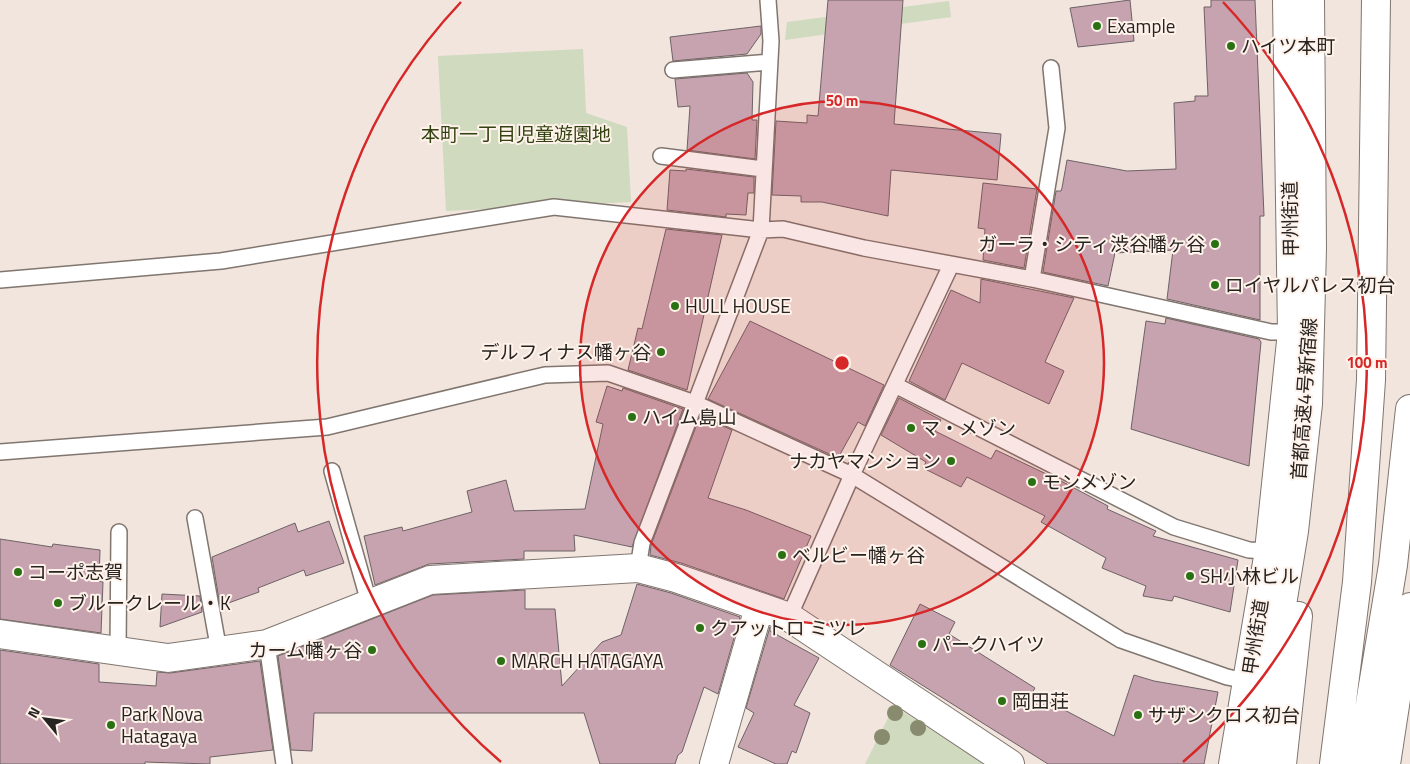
<svg xmlns="http://www.w3.org/2000/svg" width="1410" height="764" viewBox="0 0 1410 764" font-family="'Titillium Web','Noto Sans JP',sans-serif">
	<style>
		.green { fill: #cfdabe }
		.building { fill: #c7a3af; stroke: #6e6266 }
		.lines { fill: none; stroke-linecap: round; stroke-linejoin: round }
		.service-casing { stroke: #80766f; stroke-width: 18 }
		.minor-casing { stroke: #80766f; stroke-width: 30 }
		.trunk-casing { stroke: #80766f; stroke-width: 30 }
		.motorway-casing { stroke: #80766f; stroke-width: 30 }
		.service { stroke: #fff; stroke-width: 15 }
		.minor { stroke: #fff; stroke-width: 28 }
		.trunk { stroke: #fff; stroke-width: 28 }
		.motorway { stroke: #fff; stroke-width: 28 }
		.tree { fill: #888b6d }
		.ring { fill: none; stroke: #d62828; stroke-width: 2.5 }
		.poi-dot { fill: #297112; stroke: #fef2ea; stroke-width: 2 }
		.labels { text-anchor: middle; stroke-width: 4; stroke-linejoin: round; paint-order: stroke }
		.poi-label { font-size: 19px; fill: #272320; stroke: #fef2ea; text-anchor: start }
		.park-label { font-size: 19px; fill: #324211; stroke: #fef2ea }
		.street-label { font-size: 19px; fill: #272320; stroke: #fef2ea }
		.centre { fill: #d62828; stroke: #fef2ea; stroke-width: 2.5 }
		.ring-label { font-size: 15px; text-anchor: middle; font-weight: bold; fill: #d62828; stroke: #fef2ea; stroke-width: 4; stroke-linejoin: round; paint-order: stroke }
	</style>
	<rect width="100%" height="100%" fill="#f1e5dd"/>
	<!-- green -->
	<path class="green" d="M949 1 951 17 785 40 787 22Z
		M583 49 586 113 627 127 631 202 446 211 438 56Z
		M894 706 985 764H865Z"/>
	<!-- building -->
	<path class="building" d="M828 0H903L894 124 1001 134 997 180 891 170 888 216 822 202H801V196L772 195 776 121 807 123V115L818 116Z
		M1130 0 1134 41 1078 47 1070 8Z
		M1211 0H1255L1264 216H1260V320L1167 299 1173 250 1115 253 1108 286 1043 272 1056 191H1061L1062 188 1067 160 1127 171 1176 169 1174 103 1195 101V96H1208L1204 7H1211Z
		M761 26V34L747 54 673 61 670 37Z
		M747 73 753 82 752 120H757L755 159 687 150 690 106 678 107 675 79Z
		M686 169 754 177V193H748L746 215 726 214V217L667 210 670 170 686 171Z
		M983 183 1037 189 1024 268 983 260 985 229 978 228Z
		M666 229 722 235 687 390 628 370 638 328 642 329Z
		M981 279 1074 298 1045 362 1064 371 1049 404 962 363 945 400 909 381 951 290 980 303Z
		M1166 318 1259 339 1261 342 1249 466 1131 429 1146 321 1165 324Z
		M750 321 884 385 865 426 858 422 838 458 708 399Z
		M607 386 622 391 623 388 683 409 632 547 574 535 575 551H524V559L429 564 375 585 364 536 402 527 403 531 472 512 467 491 506 480 514 511 585 509 603 424 596 422Z
		M899 398 941 420 935 431 991 459 996 450 1061 481 1108 506 1107 509 1156 531 1153 536 1238 560 1230 612 1174 596 1172 601 1143 596 1146 586 1102 568 1106 558 1041 522 1045 516 967 477 961 487 923 468 926 462 881 435Z
		M700 416 732 430 708 498 746 510 811 536 784 599 681 563 650 555 651 545Z
		M329 521 344 563 306 576 304 570 258 588 259 592 220 606 212 557 295 523 298 532Z
		M0 539 52 547 53 544 100 550 99 581 103 582 101 633 0 619Z
		M637 584 671 593 740 617 718 694 704 687 682 752 678 755 675 764H600L584 713H314L312 751 291 750 278 656 433 595 525 590V609H555L562 686 602 642 621 635Z
		M162 594 200 596 202 612 160 627Z
		M920 604 955 622 949 634 1035 688 1032 693 1114 736 1134 675 1154 681 1218 692 1204 764H1048L890 665Z
		M770 627V631L819 658 794 705 810 713 796 753 792 751 787 764H776L738 747 754 713 746 708Z
		M0 650 99 664V682L156 686 157 672 170 673 260 661 273 750 210 757V764L145 762V764H0Z"/>
	<g class="lines">
		<!-- service casing -->
		<g class="service-casing">
			<path id="service" d="M673 70 769 62
				M661 156 763 169
				M1032 279 1057 128 1051 68
				M0 280 221 261 554 207 761 230 783 229 864 248 1032 279 1271 332H1292
				M895 385 1174 527 1249 550 1269 551
				M0 452 327 427 545 375 608 373 695 403 852 475 1121 640 1227 677 1247 681
				M332 471 370 606
				M195 518 219 651
				M638 568 642 543 761 230 771 41 768 0
				M789 617 852 475 951 265
				M267 644 284 764
				M118 651 119 532"/>
		</g>
		<!-- minor casing -->
		<g class="minor-casing">
			<path id="minor" d="M0 634 168 658 267 644 430 580 638 568 676 578 789 617 1010 764
				M714 764 759 608"/>
		</g>
		<!-- trunk casing -->
		<g class="trunk-casing">
			<path id="trunk" d="M1233 764 1269 551 1292 332 1287 0
				M1386 764 1410 607"/>
		</g>
		<!-- motorway casing -->
		<g class="motorway-casing">
			<path id="motorway" d="M1256 764 1294 531 1308 404 1312 248 1310 0
				M1282 764 1298 616
				M1334 764 1357 582 1371 380 1376 0
				M1360 764 1393 565 1410 409"/>
		</g>
		<!-- service -->
		<use href="#service" class="service"/>
		<!-- minor -->
		<use href="#minor" class="minor"/>
		<!-- trunk -->
		<use href="#trunk" class="trunk"/>
		<!-- motorway -->
		<use href="#motorway" class="motorway"/>
	</g>
	<!-- trees -->
	<g class="tree">
		<circle cx="895" cy="713" r="8"/>
		<circle cx="918" cy="728" r="8"/>
		<circle cx="882" cy="737" r="8"/>
	</g>
	<!-- distance rings -->
	<circle cx="842" cy="363" r="262" fill="#d62828" fill-opacity=".12"/>
	<g class="ring">
		<circle cx="842" cy="363" r="262"/>
		<path d="M501 762A525 525 0 0 1 461 2M1223 2A525 525 0 0 1 1183 762"/>
	</g>
	<!-- markers -->
	<g class="poi-dot">
		<circle cx="1097" cy="26" r="5"/>
		<circle cx="1231" cy="46" r="5"/>
		<circle cx="1215" cy="244" r="5"/>
		<circle cx="1215" cy="285" r="5"/>
		<circle cx="675" cy="306" r="5"/>
		<circle cx="661" cy="352" r="5"/>
		<circle cx="632" cy="417" r="5"/>
		<circle cx="911" cy="428" r="5"/>
		<circle cx="951" cy="461" r="5"/>
		<circle cx="1032" cy="482" r="5"/>
		<circle cx="782" cy="555" r="5"/>
		<circle cx="18" cy="572" r="5"/>
		<circle cx="1190" cy="576" r="5"/>
		<circle cx="58" cy="603" r="5"/>
		<circle cx="700" cy="628" r="5"/>
		<circle cx="922" cy="644" r="5"/>
		<circle cx="372" cy="650" r="5"/>
		<circle cx="501" cy="661" r="5"/>
		<circle cx="1002" cy="701" r="5"/>
		<circle cx="1138" cy="715" r="5"/>
		<circle cx="111" cy="725" r="5"/>
	</g>
	<g class="labels">
		<!-- poi labels -->
		<g class="poi-label">
			<text x="1107" y="33">Example</text>
			<text x="1241" y="53">ハイツ本町</text>
			<text x="1205" y="251" text-anchor="end">ガーラ・シティ渋谷幡ヶ谷</text>
			<text x="1225" y="292">ロイヤルパレス初台</text>
			<text x="685" y="313">HULL HOUSE</text>
			<text x="651" y="359" text-anchor="end">デルフィナス幡ヶ谷</text>
			<text x="642" y="424">ハイム島山</text>
			<text x="921" y="435">マ・メゾン</text>
			<text x="941" y="468" text-anchor="end">ナカヤマンション</text>
			<text x="1042" y="489">モンメゾン</text>
			<text x="792" y="562">ベルビー幡ヶ谷</text>
			<text x="28" y="579">コーポ志賀</text>
			<text x="1200" y="583">SH小林ビル</text>
			<text x="68" y="610">ブルークレール・K</text>
			<text x="710" y="635">クアットロ ミツレ</text>
			<text x="932" y="651">パークハイツ</text>
			<text x="362" y="657" text-anchor="end">カーム幡ヶ谷</text>
			<text x="511" y="668">MARCH HATAGAYA</text>
			<text x="1012" y="708">岡田荘</text>
			<text x="121" y="721">Park Nova<tspan x="121" dy="22">Hatagaya</tspan></text>
			<text x="1148" y="722">サザンクロス初台</text>
		</g>
		<!-- park labels -->
		<g class="park-label">
			<text x="516" y="141">本町一丁目児童遊園地</text>
		</g>
		<!-- street labels -->
		<g class="street-label">
			<text transform="translate(1290 219) rotate(-91)" y="7">甲州街道</text>
			<text transform="translate(1304 399) rotate(-86)" y="7">首都高速4号新宿線</text>
			<text transform="translate(1255 637) rotate(-81)" y="7">甲州街道</text>
		</g>
	</g>
	<circle cx="842" cy="363" r="8" class="centre"/>
	<g class="ring-label">
		<text x="842" y="106">50 m</text>
		<text x="1367" y="368">100 m</text>
	</g>
	<!-- north arrow -->
	<g transform="translate(45 719) rotate(299)" stroke="#fef2ea" stroke-width="4" paint-order="stroke">
	<path d="M0-4L9 19L0 12L-9 19Z" fill="#272320"/>
	<text y="-8" font-size="14" font-weight="bold" text-anchor="middle" fill="#272320">N</text>
	</g>
</svg>
